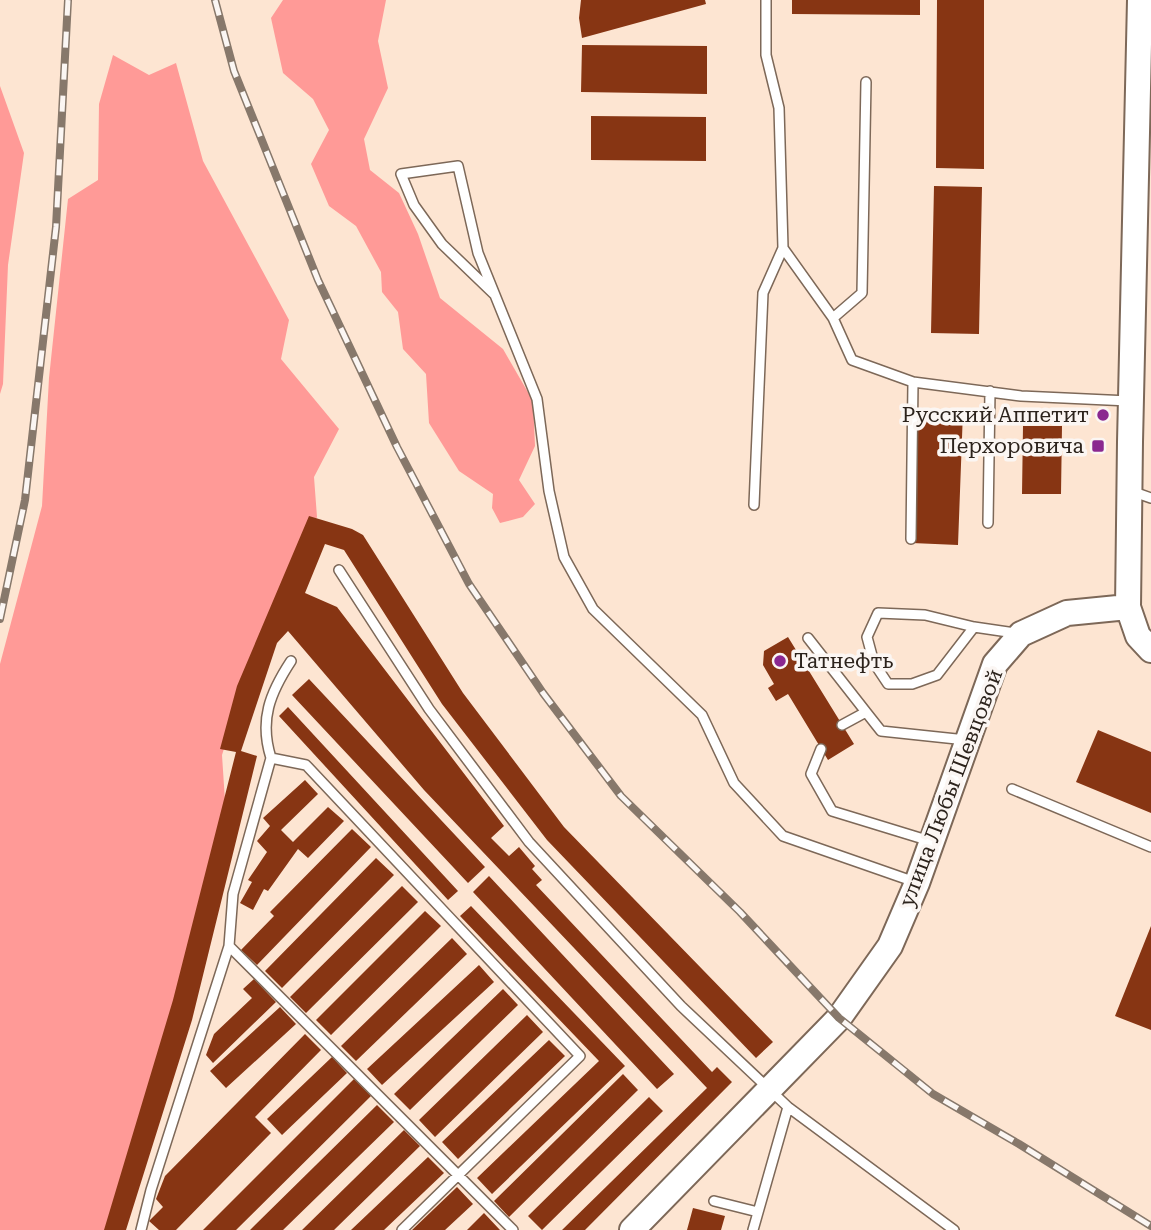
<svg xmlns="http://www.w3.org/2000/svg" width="1151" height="1230" viewBox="0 0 1151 1230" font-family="'Roboto Serif',serif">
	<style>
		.forest { fill: #ff9a97 }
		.building { fill: #873513 }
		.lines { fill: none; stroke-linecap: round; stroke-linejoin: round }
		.lane-casing { stroke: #7d6858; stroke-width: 12 }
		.secondary-casing { stroke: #7d6858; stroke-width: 28 }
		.lane { stroke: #fff; stroke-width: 9 }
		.secondary { stroke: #fff; stroke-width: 24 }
		.rail-casing { stroke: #87786b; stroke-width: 8 }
		.rail { stroke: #fbf6f3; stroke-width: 5; stroke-dasharray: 16; stroke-linecap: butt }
		.poi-dot { fill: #8a2890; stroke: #fbf6f3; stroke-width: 2.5 }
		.labels { text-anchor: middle; stroke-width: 7; stroke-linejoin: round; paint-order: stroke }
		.poi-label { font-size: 21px; fill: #2c231c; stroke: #fbf6f3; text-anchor: end }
		.street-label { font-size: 21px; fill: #2c231c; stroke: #fbf6f3 }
	</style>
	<rect width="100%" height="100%" fill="#fde5d2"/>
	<!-- forest -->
	<path class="forest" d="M283 0H386L378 41 388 88 364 139 370 170 399 193 418 234 440 298 503 349 533 401 535 446 519 480 535 504 523 517 500 523 492 508 493 494 459 471 429 423 426 374 403 349 398 312 382 292 381 272 356 226 329 206 311 164 329 130 313 99 283 73 271 18Z
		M113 55 149 75 176 63 203 161 289 320 281 359 339 429 314 477 317 517 253 656 222 755 225 801 189 958 105 1230H0V664L42 506 49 378 68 199 98 180 99 104Z
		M0 86 24 153 8 265 3 384 0 394Z"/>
	<!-- building -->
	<path class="building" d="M581 0H705L706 4 582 38 579 18Z
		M792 0H920V15L792 14Z
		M937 0H984V169L936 168Z
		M582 45 707 46V94L581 92Z
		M591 116 706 117V161L591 160Z
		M934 186 982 187 979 334 931 333Z
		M917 409 963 411 958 545 912 543Z
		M1023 426H1062L1061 494H1022Z
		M309 516 352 529 363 535 463 693 564 827 773 1042 756 1058 547 840 442 704 344 550 325 544 305 593 337 607 504 826 491 838 509 856 519 847 535 866 532 869 542 880 536 885 712 1072 717 1067 732 1082 585 1230H562L707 1088 424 790 288 631 277 643 241 751 257 756 192 1020 126 1230H104L173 1000 236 752 220 749 237 686Z
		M788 637 854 744 828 760 788 694 776 701 768 688 774 684 763 665 764 651Z
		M309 679 485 867 468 883 292 695Z
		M288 707 458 891 448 900 279 716Z
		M1098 730 1151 752V813L1076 782Z
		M305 780 318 794 281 830 293 842 328 807 344 821 308 858 298 849 268 891 264 889 253 910 240 903 252 882 248 880 267 852 257 841 270 826 263 818Z
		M352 829 371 847 257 965 241 950 274 916 270 912Z
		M376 858 394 875 282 988 265 971Z
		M489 876 674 1074 657 1089 473 892Z
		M402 886 418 902 306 1013 290 997Z
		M471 906 625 1066 492 1194 477 1178 599 1061 460 916Z
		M425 911 441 926 331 1035 316 1020Z
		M1151 926V1030L1115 1016Z
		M452 938 467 954 356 1061 341 1046Z
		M479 965 494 982 382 1085 367 1069Z
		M254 979 276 1002 213 1063 206 1055 214 1034 252 998 243 989Z
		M503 989 518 1005 410 1110 394 1094Z
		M280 1007 296 1024 226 1088 210 1071Z
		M527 1015 543 1032 435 1137 419 1120Z
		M305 1034 321 1050 255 1117 271 1133 176 1230H159L149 1221 163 1207 156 1199 165 1176Z
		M549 1040 565 1056 458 1159 442 1142Z
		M332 1057 347 1073 282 1135 267 1119Z
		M623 1074 638 1090 509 1217 494 1201Z
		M354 1079 371 1096 236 1230H203Z
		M649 1097 663 1111 542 1230 528 1216Z
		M377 1105 394 1122 283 1230H250Z
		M404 1130 420 1146 334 1230H302Z
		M428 1157 444 1173 384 1230H351Z
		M457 1187 473 1204 445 1230H412Z
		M693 1208 725 1216 721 1230H687Z
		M484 1213 500 1230H467Z"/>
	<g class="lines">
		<!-- lane casing -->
		<g class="lane-casing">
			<path id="lane" d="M766 0V55L779 108 783 248 833 318 852 360 913 382 1021 396 1129 401
				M495 295 442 244 414 205 401 174 458 166 478 253 537 399 549 491 564 557 593 609 702 715 734 783 783 836 915 882
				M833 318 862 293 866 82
				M1131 491 1151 498
				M754 505 763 293 783 248
				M988 523 990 391
				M911 539 913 382
				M339 570 429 709 529 842 681 1006 788 1107 954 1230
				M974 627 937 675 912 684H888L874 663 867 637 878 613 925 615 974 627 1015 633
				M808 638 866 712
				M842 725 866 712 881 731 966 740
				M821 749 811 774 832 811 930 841
				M271 758 306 765 580 1056 402 1230
				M1012 789 1151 847
				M229 946 513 1230
				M714 1201 758 1212
				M141 1230 151 1190 229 946 233 894 271 758C259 720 270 693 291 661
				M753 1230 788 1107"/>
		</g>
		<!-- secondary casing -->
		<g class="secondary-casing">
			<path id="secondary" d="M1140 0 1130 442 1128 607 1138 636 1151 650
				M632 1230 839 1018 890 946 917 883 995 664 1021 634 1067 613 1128 607"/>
		</g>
		<!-- lane -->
		<use href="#lane" class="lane"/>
		<!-- secondary -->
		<use href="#secondary" class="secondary"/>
		<!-- rail casing -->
		<g class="rail-casing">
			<path id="rail" d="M215 0 234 71 318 280 397 447 469 584 543 693 621 796 740 912 839 1018 933 1094 1019 1144 1151 1226
				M0 619 25 500 56 227 68 0"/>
		</g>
		<!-- rail -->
		<use href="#rail" class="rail"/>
	</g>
	<!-- markers -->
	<g class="poi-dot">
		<circle cx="1103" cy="415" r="7"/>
		<rect x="1091" y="439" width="14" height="14" rx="3.5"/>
		<circle cx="780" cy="661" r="7"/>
	</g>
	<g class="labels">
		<!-- poi labels -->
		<g class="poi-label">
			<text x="1089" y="422">Русский Аппетит</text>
			<text x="1084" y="453">Перхоровича</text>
			<text x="794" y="668" text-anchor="start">Татнефть</text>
		</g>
		<!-- street labels -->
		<g class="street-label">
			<text transform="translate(951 788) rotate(-69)" y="7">улица Любы Шевцовой</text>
		</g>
	</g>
</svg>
